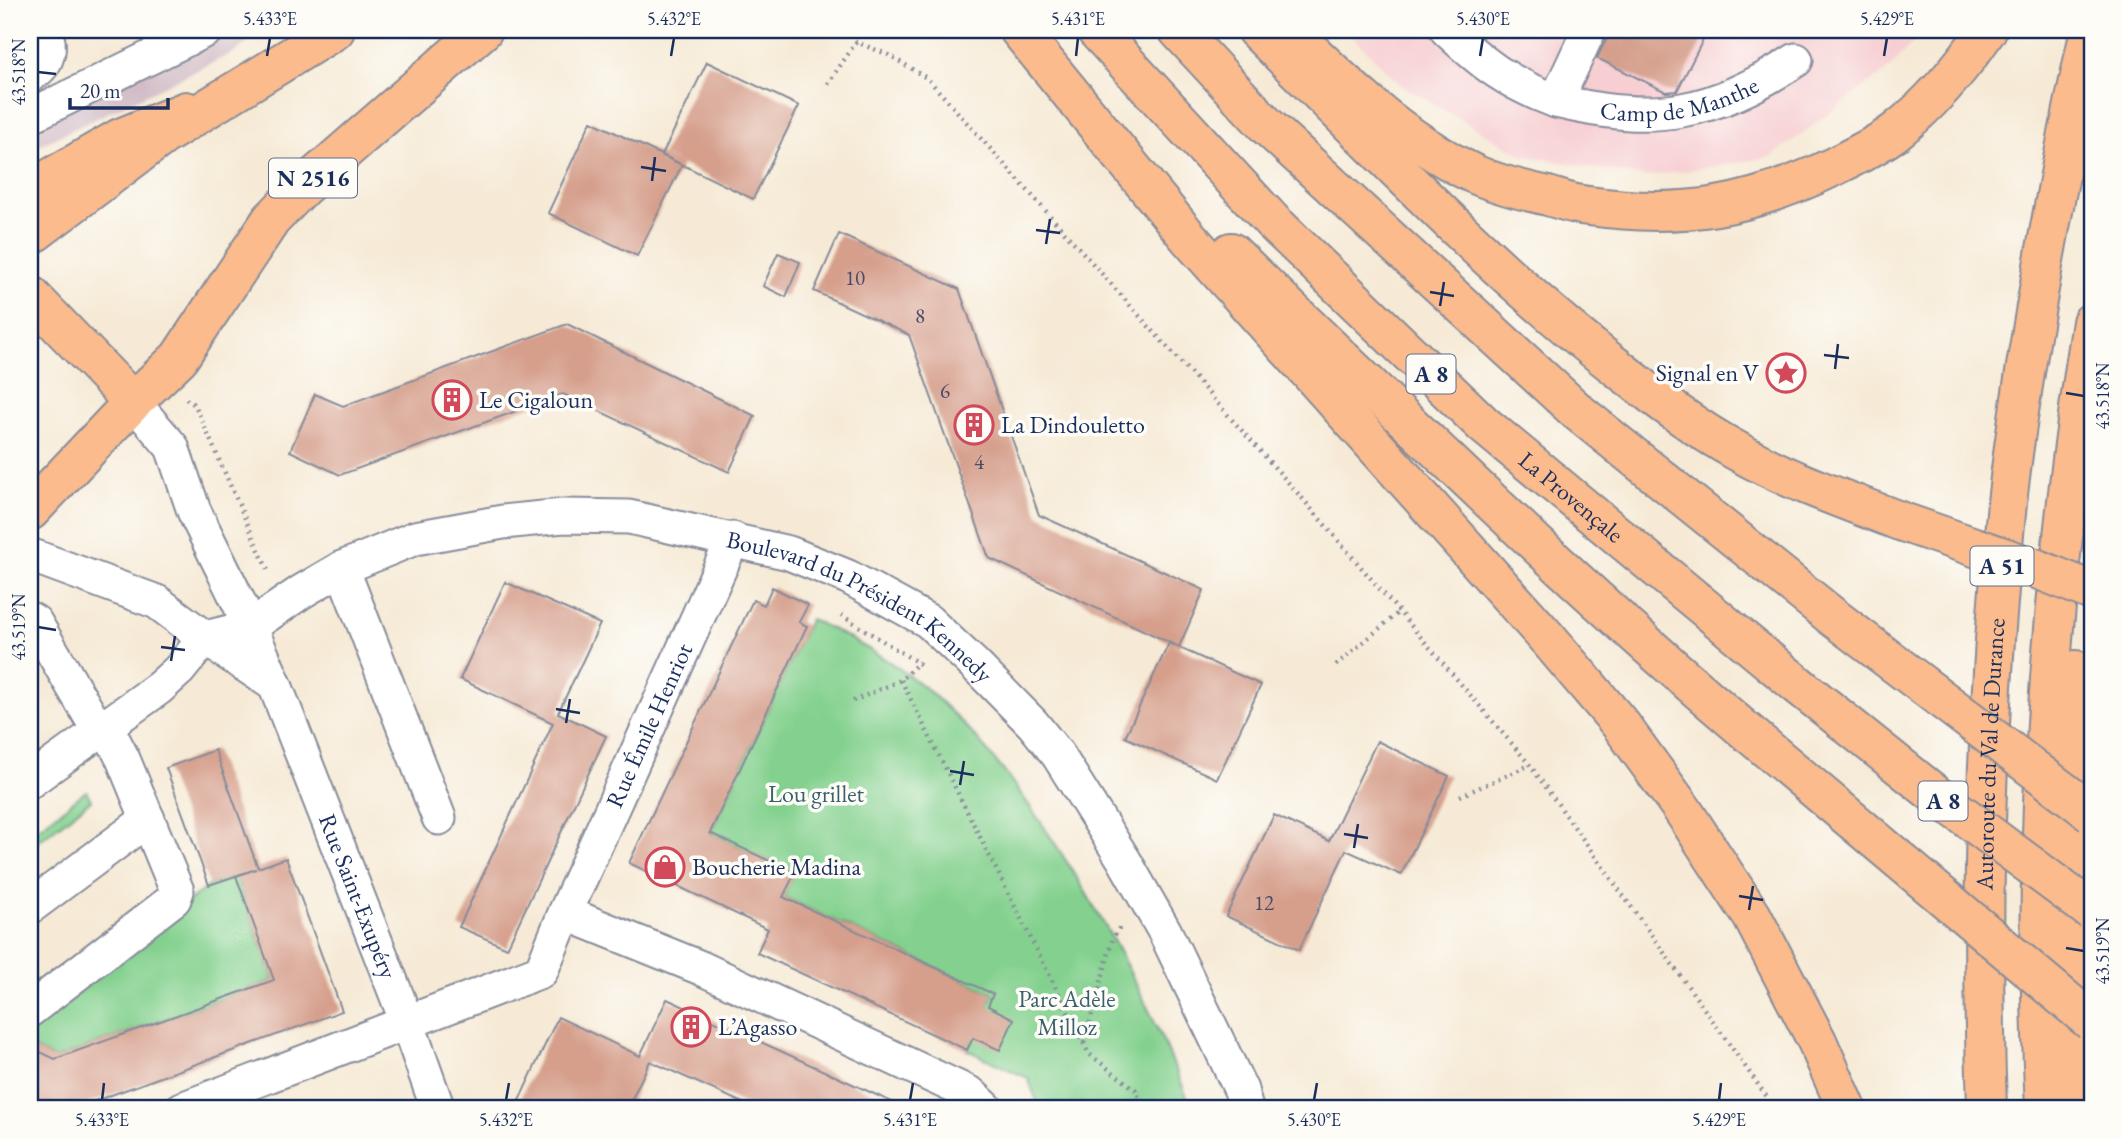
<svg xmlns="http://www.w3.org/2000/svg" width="2122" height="1139" viewBox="0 0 2122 1139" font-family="'EB Garamond',serif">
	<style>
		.built { fill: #f7cfd3 }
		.industrial { fill: #d2bdc7 }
		.green { fill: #84d18f; stroke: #508076; stroke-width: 2 }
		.building { fill: #d69f8c }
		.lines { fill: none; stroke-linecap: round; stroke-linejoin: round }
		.minor-casing { stroke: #888c9a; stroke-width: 37 }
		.major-casing { stroke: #888c9a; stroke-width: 42 }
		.highway-casing { stroke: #888c9a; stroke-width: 42 }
		.path { stroke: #888c9a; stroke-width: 4.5; stroke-dasharray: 2 5; stroke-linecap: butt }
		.minor { stroke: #fff; stroke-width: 33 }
		.major { stroke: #fbbb8c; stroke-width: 38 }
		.highway { stroke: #fbbb8c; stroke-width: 38 }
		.highway-bridge-casing { stroke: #888c9a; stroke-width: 42; stroke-linecap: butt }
		.highway-bridge { stroke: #fbbb8c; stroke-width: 38 }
		.ticks { fill: none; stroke: #1b2f5e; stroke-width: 2.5 }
		.labels { text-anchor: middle; stroke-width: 7; stroke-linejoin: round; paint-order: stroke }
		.number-label { font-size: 21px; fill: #4a4b6a }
		.shield { fill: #fdfcf7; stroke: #5f6c8c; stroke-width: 2 }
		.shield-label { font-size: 23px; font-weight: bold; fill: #1b2f5e }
		.street-label { font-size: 24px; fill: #1b2f5e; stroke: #fdfcf7 }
		.poi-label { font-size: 24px; fill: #1b2f5e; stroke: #fdfcf7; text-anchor: start }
		.park-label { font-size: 24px; fill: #3a606d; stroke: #fdfcf7 }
		.neatline { fill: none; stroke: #1b2f5e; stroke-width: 2.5 }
		.ticks-label { font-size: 18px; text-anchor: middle; fill: #1b2f5e }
	</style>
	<rect width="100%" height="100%" fill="#fdfcf7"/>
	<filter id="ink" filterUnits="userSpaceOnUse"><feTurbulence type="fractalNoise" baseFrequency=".0143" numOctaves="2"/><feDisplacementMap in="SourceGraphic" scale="14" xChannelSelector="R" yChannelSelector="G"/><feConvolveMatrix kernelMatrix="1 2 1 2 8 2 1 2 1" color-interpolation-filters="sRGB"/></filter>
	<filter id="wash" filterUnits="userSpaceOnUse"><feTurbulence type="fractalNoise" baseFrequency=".00686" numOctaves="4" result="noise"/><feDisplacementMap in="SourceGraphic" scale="28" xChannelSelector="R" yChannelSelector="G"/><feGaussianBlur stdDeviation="1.57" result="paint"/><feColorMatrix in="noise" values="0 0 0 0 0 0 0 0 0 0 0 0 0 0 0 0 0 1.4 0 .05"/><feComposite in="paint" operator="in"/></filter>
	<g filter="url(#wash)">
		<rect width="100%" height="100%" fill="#f6ead6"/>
		<!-- built -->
		<path class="built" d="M1346 30H1924L1890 68 1771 157 1645 177 1522 155 1401 85Z"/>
		<!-- industrial -->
		<path class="industrial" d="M177 30H262L237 51 30 150V101Z"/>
		<!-- green -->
		<path class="green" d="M810 619C858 641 906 668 944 705 988 746 1023 795 1056 845 1111 929 1155 1016 1192 1109H1040L1028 1078 967 1050 993 994 783 897 794 873 710 833Z
			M86 791 91 800 30 848V835Z
			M236 876 274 980 55 1059 30 1047V1031L209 885Z"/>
		<g id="blocks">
			<!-- building -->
			<path class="building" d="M1611 30H1708L1677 91 1666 92 1597 58Z
				M707 62 799 106 753 199 662 155Z
				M591 121 682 165 637 256 548 213Z
				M839 234 959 289 1039 515 1204 590 1179 647 989 558 909 335 814 291Z
				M778 253 800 262 786 297 763 286Z
				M567 324 755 416 729 472 563 394 340 475 290 451 315 394 343 406Z
				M505 582 600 624 558 713 606 736 507 948 459 927 553 723 460 679Z
				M772 587 808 605 799 622 807 626 710 833 795 873 783 897 993 994 988 1006 1014 1019 1000 1050 973 1038 967 1050 757 953 768 929 629 863 753 600 764 605Z
				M1169 643 1261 685 1217 779 1125 737Z
				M1377 741 1449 776 1401 875 1346 850 1299 950 1226 916 1274 815 1329 841Z
				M215 750 258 868 286 858 342 1011 73 1109H30V1047L55 1059 274 980 236 876 256 869 209 885 166 768Z
				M667 999 907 1109H756L650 1061 627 1109H515L558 1017 640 1056Z"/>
		</g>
	</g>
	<g filter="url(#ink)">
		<use href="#blocks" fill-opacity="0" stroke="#888c9a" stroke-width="2"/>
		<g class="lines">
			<!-- minor casing -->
			<g class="minor-casing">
				<g id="minor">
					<path d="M1447 30C1484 65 1508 83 1556 101L1589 30"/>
					<path d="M30 75C48 66 53 47 44 30"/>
					<path id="s1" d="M1556 101C1654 125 1712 115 1796 60"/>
					<path d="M30 116 206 30"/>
					<path id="s2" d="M133 402 172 447 194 511 245 615 275 685 407 1022 438 1109"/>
					<path d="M30 555 157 602 205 638 275 685"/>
					<path d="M342 568 439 818"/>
					<path d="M30 619 35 622 99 731"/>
					<path id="s3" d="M30 781 159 688 179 670 205 638 250 627 301 592 342 568 415 538 503 522 563 516 629 517 789 553 848 577 928 621 974 664 1033 724 1058 755 1124 860 1165 932 1241 1090 1246 1109"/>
					<path d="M30 907 148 819"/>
					<path d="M565 913 701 968 971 1094 987 1109"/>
					<path d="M30 1010 174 899 177 891 123 759 106 726"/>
					<path id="s4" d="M182 1109 541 971 565 913 733 539"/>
				</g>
			</g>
			<!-- major casing -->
			<g class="major-casing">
				<path id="major" d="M30 190 120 138 186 111
					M30 295 133 402 30 511"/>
			</g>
			<!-- highway casing -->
			<g class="highway-casing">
				<g id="highway">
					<path d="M1019 30 1189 238 1548 639 1621 725 1682 809 1752 916 1817 1041 1847 1109"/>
					<path id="s5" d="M1096 30 1272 221 1484 425 1798 685"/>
					<path d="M1178 30 1267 126 1578 412 1833 617"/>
					<path d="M1256 30C1374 145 1488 268 1619 369 1657 399 1695 428 1737 451 1787 480 1843 499 1897 520"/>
					<path d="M1289 30C1343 83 1402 139 1472 173 1496 184 1522 190 1548 196 1561 200 1575 205 1589 206 1682 219 1751 207 1835 166 1855 156 1878 145 1895 132 1932 103 1961 68 1987 30"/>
					<path d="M30 236 164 135 335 30"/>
					<path d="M1231 252C1406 420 1579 591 1765 747"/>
					<path d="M133 402 179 358 271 220 302 188 483 30"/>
					<path id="s6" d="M1987 1109C1980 907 1986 704 2007 503 2016 422 2030 341 2044 260 2058 183 2073 106 2090 30"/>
					<path d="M2045 1109C2031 846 2050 582 2092 322"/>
					<path d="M2072 1109 2069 1070 2076 670"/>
				</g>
			</g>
			<!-- path -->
			<path class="path" d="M828 84 856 42 889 55 928 79 1302 498 1530 765 1767 1097 1772 1109
				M186 399 195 405 269 573
				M841 615 923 666
				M1336 665 1399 612
				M901 680 1084 1044 1089 1054 1136 1090 1143 1109
				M853 701 901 680 919 662
				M1460 796 1530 765
				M1084 1043 1113 938 1121 925"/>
			<!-- minor -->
			<use href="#minor" class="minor"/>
			<!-- major -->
			<use href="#major" class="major"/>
			<!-- highway -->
			<use href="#highway" class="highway"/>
			<!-- highway-bridge casing -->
			<g class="highway-bridge-casing">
				<path id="highway-bridge" d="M1897 520 2032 567 2092 591
					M1833 617 2092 813
					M1798 685 1936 795 2092 911
					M1765 747 2092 1022"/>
			</g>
			<!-- highway-bridge -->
			<use href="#highway-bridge" class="highway-bridge"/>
		</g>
	</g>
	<!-- ticks -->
	<path class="ticks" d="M267 56 270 38M671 56 674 38M1076 56 1078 38M1480 56 1483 38M1884 56 1887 38M38 72 56 74M641 167 666 171M652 181 655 157M1036 230 1060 233M1046 244 1050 219M1430 292 1454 296M1440 306 1444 282M1824 355 1849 358M1835 369 1838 344M2066 393 2084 396M38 627 56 630M161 647 185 650M171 661 175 636M556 709 580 713M566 723 570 699M950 771 974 775M960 785 964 761M1344 834 1368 838M1354 848 1358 824M1739 896 1763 900M1749 910 1753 886M2066 948 2084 951M102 1100 104 1083M506 1100 509 1083M910 1100 913 1083M1314 1100 1317 1083M1719 1100 1721 1083"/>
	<!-- icons -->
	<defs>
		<g id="sight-ring" transform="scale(2.0125)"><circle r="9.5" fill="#fdfcf7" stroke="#d1495b" stroke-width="1.5"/><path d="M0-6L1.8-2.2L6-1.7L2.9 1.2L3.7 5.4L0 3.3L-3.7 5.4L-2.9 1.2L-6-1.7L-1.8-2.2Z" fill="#d1495b"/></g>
		<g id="building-ring" transform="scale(2.0125)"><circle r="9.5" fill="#fdfcf7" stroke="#d1495b" stroke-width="1.5"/><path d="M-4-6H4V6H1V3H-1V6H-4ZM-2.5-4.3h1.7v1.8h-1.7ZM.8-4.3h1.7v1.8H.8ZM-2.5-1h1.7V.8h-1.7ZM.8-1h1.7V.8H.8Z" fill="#d1495b"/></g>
		<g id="shop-ring" transform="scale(2.0125)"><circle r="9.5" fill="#fdfcf7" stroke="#d1495b" stroke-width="1.5"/><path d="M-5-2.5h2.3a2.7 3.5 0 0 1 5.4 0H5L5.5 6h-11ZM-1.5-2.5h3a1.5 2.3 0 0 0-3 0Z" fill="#d1495b"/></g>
	</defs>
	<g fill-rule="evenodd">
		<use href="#sight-ring" x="1786" y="373"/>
		<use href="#building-ring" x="452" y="400"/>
		<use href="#building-ring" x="974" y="425"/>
		<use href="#shop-ring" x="665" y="867"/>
		<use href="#building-ring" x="691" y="1027"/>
	</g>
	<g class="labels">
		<!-- number labels -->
		<g class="number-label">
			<text x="855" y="285">10</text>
			<text x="920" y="323">8</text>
			<text x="945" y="398">6</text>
			<text x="979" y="469">4</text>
			<text x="1264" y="910">12</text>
		</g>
		<!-- shield labels -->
		<g class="shield">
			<rect x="269" y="158.5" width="88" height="39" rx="5"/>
			<rect x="1406.5" y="354.5" width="49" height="39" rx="5"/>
			<rect x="1970.5" y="546.5" width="63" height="39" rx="5"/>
			<rect x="1918.5" y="781.5" width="49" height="39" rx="5"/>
		</g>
		<g class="shield-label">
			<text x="313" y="186">N 2516</text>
			<text x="1431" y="382">A 8</text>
			<text x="2002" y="574">A 51</text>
			<text x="1943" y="809">A 8</text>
		</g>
		<!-- street labels -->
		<g class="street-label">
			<text dy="8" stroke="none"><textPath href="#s1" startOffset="126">Camp de Manthe</textPath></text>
			<text dy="8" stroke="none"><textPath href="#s5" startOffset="667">La Provençale</textPath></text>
			<text dy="8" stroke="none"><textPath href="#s3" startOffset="929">Boulevard du Président Kennedy</textPath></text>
			<text dy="8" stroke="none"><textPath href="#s4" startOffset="653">Rue Émile Henriot</textPath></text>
			<text dy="8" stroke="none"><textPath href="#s6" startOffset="355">Autoroute du Val de Durance</textPath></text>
			<text dy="8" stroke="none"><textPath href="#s2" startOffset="546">Rue Saint-Exupéry</textPath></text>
		</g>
		<!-- poi labels -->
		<g class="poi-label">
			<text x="1759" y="381" text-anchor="end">Signal en V</text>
			<text x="479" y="408">Le Cigaloun</text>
			<text x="1001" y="433">La Dindouletto</text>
			<text x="692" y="875">Boucherie Madina</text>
			<text x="718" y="1035">L’Agasso</text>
		</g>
		<!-- park labels -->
		<g class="park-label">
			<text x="816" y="802">Lou grillet</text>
			<text x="1067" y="1007">Parc Adèle<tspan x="1067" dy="28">Milloz</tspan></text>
		</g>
	</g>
	<!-- margin -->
	<rect width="2122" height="1139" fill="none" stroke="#fdfcf7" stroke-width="77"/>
	<!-- scale -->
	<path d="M70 98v10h98v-10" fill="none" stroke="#1b2f5e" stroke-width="3.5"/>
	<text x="80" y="98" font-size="21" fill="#1b2f5e" stroke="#fdfcf7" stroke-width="5" paint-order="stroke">20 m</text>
	<rect x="38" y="38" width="2046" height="1062" class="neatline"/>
	<g class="ticks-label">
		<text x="270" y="25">5.433°E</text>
		<text x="674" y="25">5.432°E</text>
		<text x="1078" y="25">5.431°E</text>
		<text x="1483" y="25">5.430°E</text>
		<text x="1887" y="25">5.429°E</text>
		<text transform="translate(19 72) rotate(-90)" y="6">43.518°N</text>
		<text transform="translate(2103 396) rotate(-90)" y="6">43.518°N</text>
		<text transform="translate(19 627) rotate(-90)" y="6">43.519°N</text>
		<text transform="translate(2103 951) rotate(-90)" y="6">43.519°N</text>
		<text x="102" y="1126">5.433°E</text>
		<text x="506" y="1126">5.432°E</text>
		<text x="910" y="1126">5.431°E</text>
		<text x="1314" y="1126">5.430°E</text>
		<text x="1719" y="1126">5.429°E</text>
	</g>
</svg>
